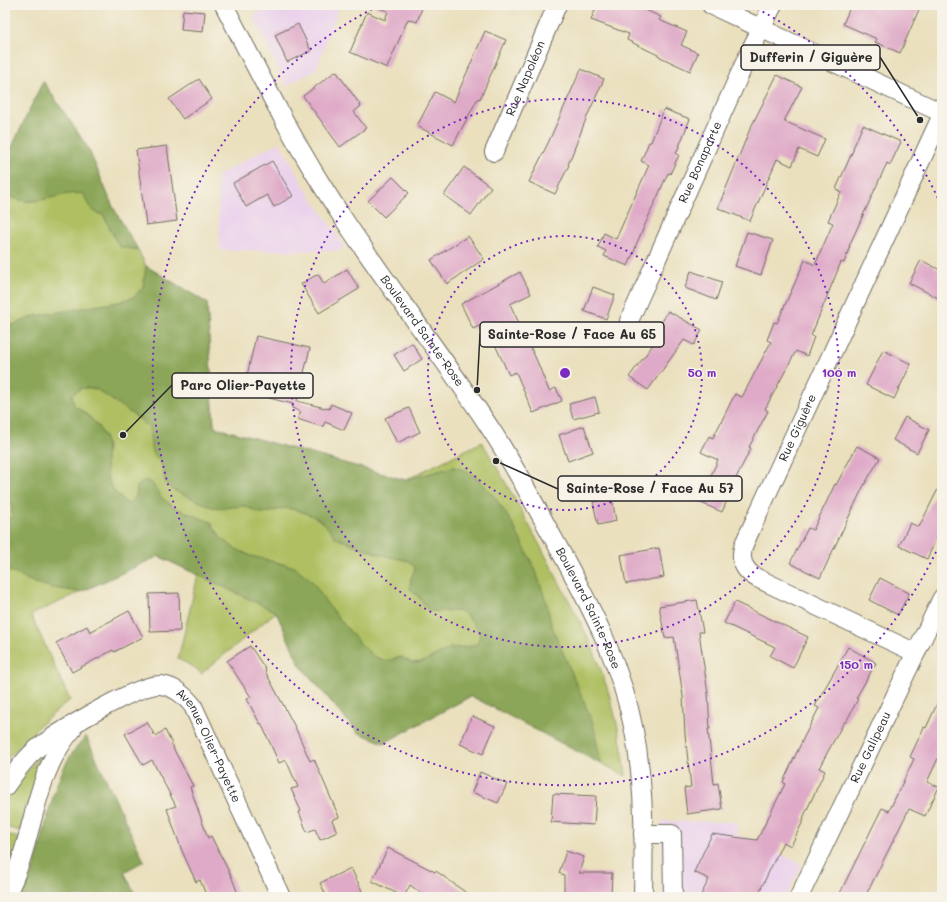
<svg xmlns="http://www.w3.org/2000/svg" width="947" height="902" viewBox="0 0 947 902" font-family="Mali,sans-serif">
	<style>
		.built { fill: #ead1ec }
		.green { fill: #afbf62; stroke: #6d7546 }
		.forest { fill: #8ba658; stroke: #5b6842; fill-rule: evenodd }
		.building { fill: #dfaac8 }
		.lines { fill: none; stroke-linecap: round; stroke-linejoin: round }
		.minor-casing { stroke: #6e6a5e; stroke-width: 20 }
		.minor { stroke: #fff; stroke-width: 18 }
		.ring { fill: none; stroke: #7b2cbf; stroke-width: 2; stroke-dasharray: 2 4 }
		.labels { text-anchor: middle; stroke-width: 3; stroke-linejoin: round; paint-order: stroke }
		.street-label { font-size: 12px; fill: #2b2b2b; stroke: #f7f3e8 }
		.centre { fill: #7b2cbf; stroke: #f7f3e8; stroke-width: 2 }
		.ring-label { font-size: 12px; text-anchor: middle; font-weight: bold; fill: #7b2cbf; stroke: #f7f3e8; stroke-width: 3; stroke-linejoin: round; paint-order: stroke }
		.leader { fill: none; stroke: #2b2b2b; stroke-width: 1.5 }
		.callout-dot { fill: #2b2b2b; stroke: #f7f3e8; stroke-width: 1.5 }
		.callout { fill: #f7f3e8; stroke: #2b2b2b; stroke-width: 1.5 }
		.callout-label { font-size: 13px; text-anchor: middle; font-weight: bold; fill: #2b2b2b }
	</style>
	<rect width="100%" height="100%" fill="#f7f3e8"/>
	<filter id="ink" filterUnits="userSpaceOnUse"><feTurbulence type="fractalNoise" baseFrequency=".025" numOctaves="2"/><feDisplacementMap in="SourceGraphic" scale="8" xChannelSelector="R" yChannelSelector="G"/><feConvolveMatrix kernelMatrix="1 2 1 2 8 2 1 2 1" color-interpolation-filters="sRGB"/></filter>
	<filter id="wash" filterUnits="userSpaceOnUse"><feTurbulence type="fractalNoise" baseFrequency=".012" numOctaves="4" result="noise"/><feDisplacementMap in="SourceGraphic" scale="16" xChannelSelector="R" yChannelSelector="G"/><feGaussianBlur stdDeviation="0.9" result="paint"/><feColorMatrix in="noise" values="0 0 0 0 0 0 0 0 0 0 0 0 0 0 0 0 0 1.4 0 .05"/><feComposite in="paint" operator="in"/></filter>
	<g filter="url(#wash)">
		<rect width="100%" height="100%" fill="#eae0be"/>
		<!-- built -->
		<path class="built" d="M273 5H340L316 70 286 86 253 16Z
			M279 142 306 189 345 247 337 251 220 250 217 176Z
			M661 821 738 822 736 834 802 864 786 897H663Z"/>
		<!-- green -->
		<path class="green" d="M43 81 88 148 113 207 138 250 146 266 207 303 214 427 405 480 482 442C504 478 524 516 544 553 559 583 576 612 590 642 608 684 621 730 626 776L471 696 384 743 357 732 300 665 276 612 201 674 194 667 178 659 198 575 158 556 31 615 70 700 41 724 5 761V162Z
			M41 755 45 759 21 831 5 827V803L18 781Z
			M5 834 19 838 5 878Z"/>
		<!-- forest -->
		<path class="forest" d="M43 81 88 148 113 207 138 250 120 247C113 237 110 226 103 215 91 212 88 206 84 194 55 190 35 212 5 194V162Z
			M146 266 207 303 214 427 405 480 453 467 465 470 476 477 493 495 511 521 535 569 546 601 551 624 593 723 601 764 471 696 384 743 357 732 300 665 276 612 159 556 81 592 53 588 35 583 5 569V520L12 517V504L5 495V328L35 316 119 302 134 297 143 287ZM82 388 96 389 141 420 149 428 152 453 161 463 166 484 175 491 212 507 225 508 244 506 260 513 271 512 284 508 297 510 315 517 325 524 336 538 382 555 409 561 415 568 411 578 410 589 418 596 429 611C441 612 451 610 463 612L473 623 480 635 477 644 466 647 450 648 423 662 412 663 401 657 386 661 373 656 356 639 328 605 312 581 295 567 251 556 234 548 221 538 211 522 175 508 162 498 151 482 144 481 137 487 136 497 128 504C110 491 106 480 106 458 106 453 108 447 106 442 101 425 88 415 74 405L72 395Z
			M86 736 144 861 124 872 137 897H21C50 847 43 779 86 736Z"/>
		<g id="blocks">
			<!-- building -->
			<path class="building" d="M375 5H423L417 22 408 19 387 68 350 52 367 12 385 20 388 11 375 7Z
				M597 5H634L661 17 659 20 687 32 681 45 698 53 690 71 660 57V56L627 40 629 34 591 20Z
				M851 5H921L900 53 875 42 877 39 843 24Z
				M183 10 205 12 203 32 181 30Z
				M298 24 311 51 287 62 275 35Z
				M485 31 506 40 480 99 478 98 453 145 417 126 435 92 454 102Z
				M581 69 604 79 586 119 568 165H569L555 194 529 182 549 141Z
				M336 71 361 106 354 112 366 128 340 147 303 96Z
				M777 75 802 87 784 121 825 139 817 157 799 149 792 166 777 159 750 221 718 208 750 129Z
				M199 79 212 99 183 119 169 99Z
				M664 109 690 119 676 154 679 155 670 174 668 173 635 247H636L628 266 604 256 606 251 598 247 604 233 616 239 649 165 641 161 649 142H651Z
				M863 125 901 142 890 165 887 163 849 246H850L844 263 841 262 811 336 814 337 807 356 796 351 765 409 768 411 749 447 751 448 733 484H734L722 512 699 502 718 460 701 452 709 436 713 438 735 394 742 397 771 342 767 340 774 322 777 323 805 260 815 265 833 223 828 221 841 192 836 189 854 148H853Z
				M167 146 177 221 146 225 136 150Z
				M272 161 293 196 274 207 267 195 246 207 233 183Z
				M464 167 491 187 471 215 444 195Z
				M393 177 409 193 384 217 368 201Z
				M747 232 773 240 761 275 735 266Z
				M468 236 484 259 447 284 431 260Z
				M921 260 942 271V300L909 283Z
				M347 269 359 289 319 313 301 284 318 274 324 284Z
				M691 271 722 282 716 300 685 288Z
				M520 272 531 294 510 304 537 361 549 391 556 388 562 401 533 413 516 372 509 375 485 323 473 329 461 304Z
				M593 287 615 295 606 319 584 311Z
				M668 311 702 330 694 345 684 340 648 390 629 377 655 342 652 340Z
				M256 336 310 348 297 401 329 409 331 404 352 413 344 430 325 422 323 427 297 419 301 412 292 408 293 404 269 398 272 386 246 380Z
				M412 343 422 359 404 371 394 355Z
				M883 350 911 364 894 399 866 385Z
				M595 397 599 412 573 419 569 404Z
				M409 408 420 432 397 443 385 418Z
				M905 417 929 430 917 453 893 440Z
				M584 426 593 452 568 461 559 435Z
				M857 446 880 458 863 487 820 578 790 563 808 528 813 530 835 484 836 485Z
				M942 481V526L927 559 899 546 910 523 919 527Z
				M612 498 616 521 598 525 593 502Z
				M659 548 664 577 626 584 621 555Z
				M880 578 909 593 898 615 869 600Z
				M179 593 180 631 150 632 149 594Z
				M697 600 703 632H699L708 694 710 729H708L714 784 718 783 722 809 687 814 684 788 691 787 685 734 683 696 674 637 665 638 659 606Z
				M735 602 808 637 793 668 770 656 775 647 724 623Z
				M129 611 143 637 114 652 113 650 72 672 56 643 87 626 90 632Z
				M250 646 266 670 265 671 295 727 310 761 314 759 339 817 332 820 337 832 320 840 315 829 307 832 299 812 301 811 291 789 298 787 286 760 279 763 261 723 260 724 247 699 251 697 227 661Z
				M848 647 876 663 856 698 858 699 846 722H844L819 768 825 771 803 818 804 819 791 846 783 842 757 897H700L709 879 694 872 712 834 757 840 785 784 783 782 804 737 819 708 815 706Z
				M942 693V750L927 782 939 787 925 816 909 809 865 897H838L882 808 889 811 914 759 910 757 924 727 926 728Z
				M472 716 495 726 483 754 460 744Z
				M147 722 155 736 165 730 174 748H173L193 786 190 787 208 838 211 836 232 878 239 897H207L200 880 196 882 182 851 167 809 176 806 152 760 143 765 125 734Z
				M480 772 507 784 498 803 472 792Z
				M553 794 596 796 594 825 551 822Z
				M388 848 435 872 436 871 472 897H426L410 885 404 897 372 881Z
				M566 851 584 857 579 873H612L611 897H564V875L559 873Z
				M351 868 362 891 349 897H327L320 883Z"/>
		</g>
	</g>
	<g filter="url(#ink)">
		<use href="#blocks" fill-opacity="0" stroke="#6e6a5e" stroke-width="1"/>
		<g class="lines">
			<!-- minor casing -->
			<g class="minor-casing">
				<g id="minor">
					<path id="s1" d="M224 5C260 75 295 146 339 212 388 287 444 357 492 431 518 471 539 513 562 554 593 611 622 667 634 731 645 786 644 842 643 897"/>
					<path d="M711 5 942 113"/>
					<path id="s2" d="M494 152 557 5"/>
					<path id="s3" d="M629 321 751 49 773 5"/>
					<path id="s4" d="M916 653 757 578C743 570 739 559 744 544L942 115"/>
					<path id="s5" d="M5 787C15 773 25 758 39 747 59 732 138 683 161 685 175 687 184 695 193 706L281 897"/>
					<path d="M643 834H672L673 897"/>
					<path d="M5 897C35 844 31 777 72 730"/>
					<path id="s6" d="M799 897 942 598"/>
				</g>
			</g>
			<!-- minor -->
			<use href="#minor" class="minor"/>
		</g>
	</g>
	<!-- distance rings -->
	<g class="ring">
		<circle cx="565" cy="373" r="137"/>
		<circle cx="565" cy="373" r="274"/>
		<path d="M941 541A412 412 0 1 1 378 6M752 6A412 412 0 0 1 941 205"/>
	</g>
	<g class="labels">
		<!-- street labels -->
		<g class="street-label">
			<text dy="4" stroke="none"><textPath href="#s2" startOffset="80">Rue Napoléon</textPath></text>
			<text dy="4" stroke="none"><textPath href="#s3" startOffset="174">Rue Bonaparte</textPath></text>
			<text dy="4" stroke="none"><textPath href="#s1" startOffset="382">Boulevard Sainte-Rose</textPath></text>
			<text dy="4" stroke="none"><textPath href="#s4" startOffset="344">Rue Giguère</textPath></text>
			<text dy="4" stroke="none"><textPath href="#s1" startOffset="706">Boulevard Sainte-Rose</textPath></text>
			<text dy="4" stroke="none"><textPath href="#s5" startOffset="272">Avenue Olier-Payette</textPath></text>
			<text dy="4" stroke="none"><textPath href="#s6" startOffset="166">Rue Galipeau</textPath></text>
		</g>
	</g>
	<circle cx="565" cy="373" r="6" class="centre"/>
	<g class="ring-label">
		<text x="702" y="377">50 m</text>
		<text x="839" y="377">100 m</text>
		<text x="856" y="669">150 m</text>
	</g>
	<!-- callouts -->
	<path class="leader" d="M920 120L880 57M477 390L480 334M123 435L172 385M496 461L558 489"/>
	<g class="callout-dot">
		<circle cx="920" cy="120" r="4"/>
		<circle cx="477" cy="390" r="4"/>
		<circle cx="123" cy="435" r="4"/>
		<circle cx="496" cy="461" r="4"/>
	</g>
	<g class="callout">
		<rect x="741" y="45" width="139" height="25" rx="4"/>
		<rect x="480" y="322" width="184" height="25" rx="4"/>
		<rect x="172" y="373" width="141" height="25" rx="4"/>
		<rect x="558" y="476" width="184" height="25" rx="4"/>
	</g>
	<g class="callout-label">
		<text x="811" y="62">Dufferin / Giguère</text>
		<text x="572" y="339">Sainte-Rose / Face Au 65</text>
		<text x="243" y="390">Parc Olier-Payette</text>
		<text x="650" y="493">Sainte-Rose / Face Au 57</text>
	</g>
	<!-- margin -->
	<rect width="947" height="902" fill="none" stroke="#f7f3e8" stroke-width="20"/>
</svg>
